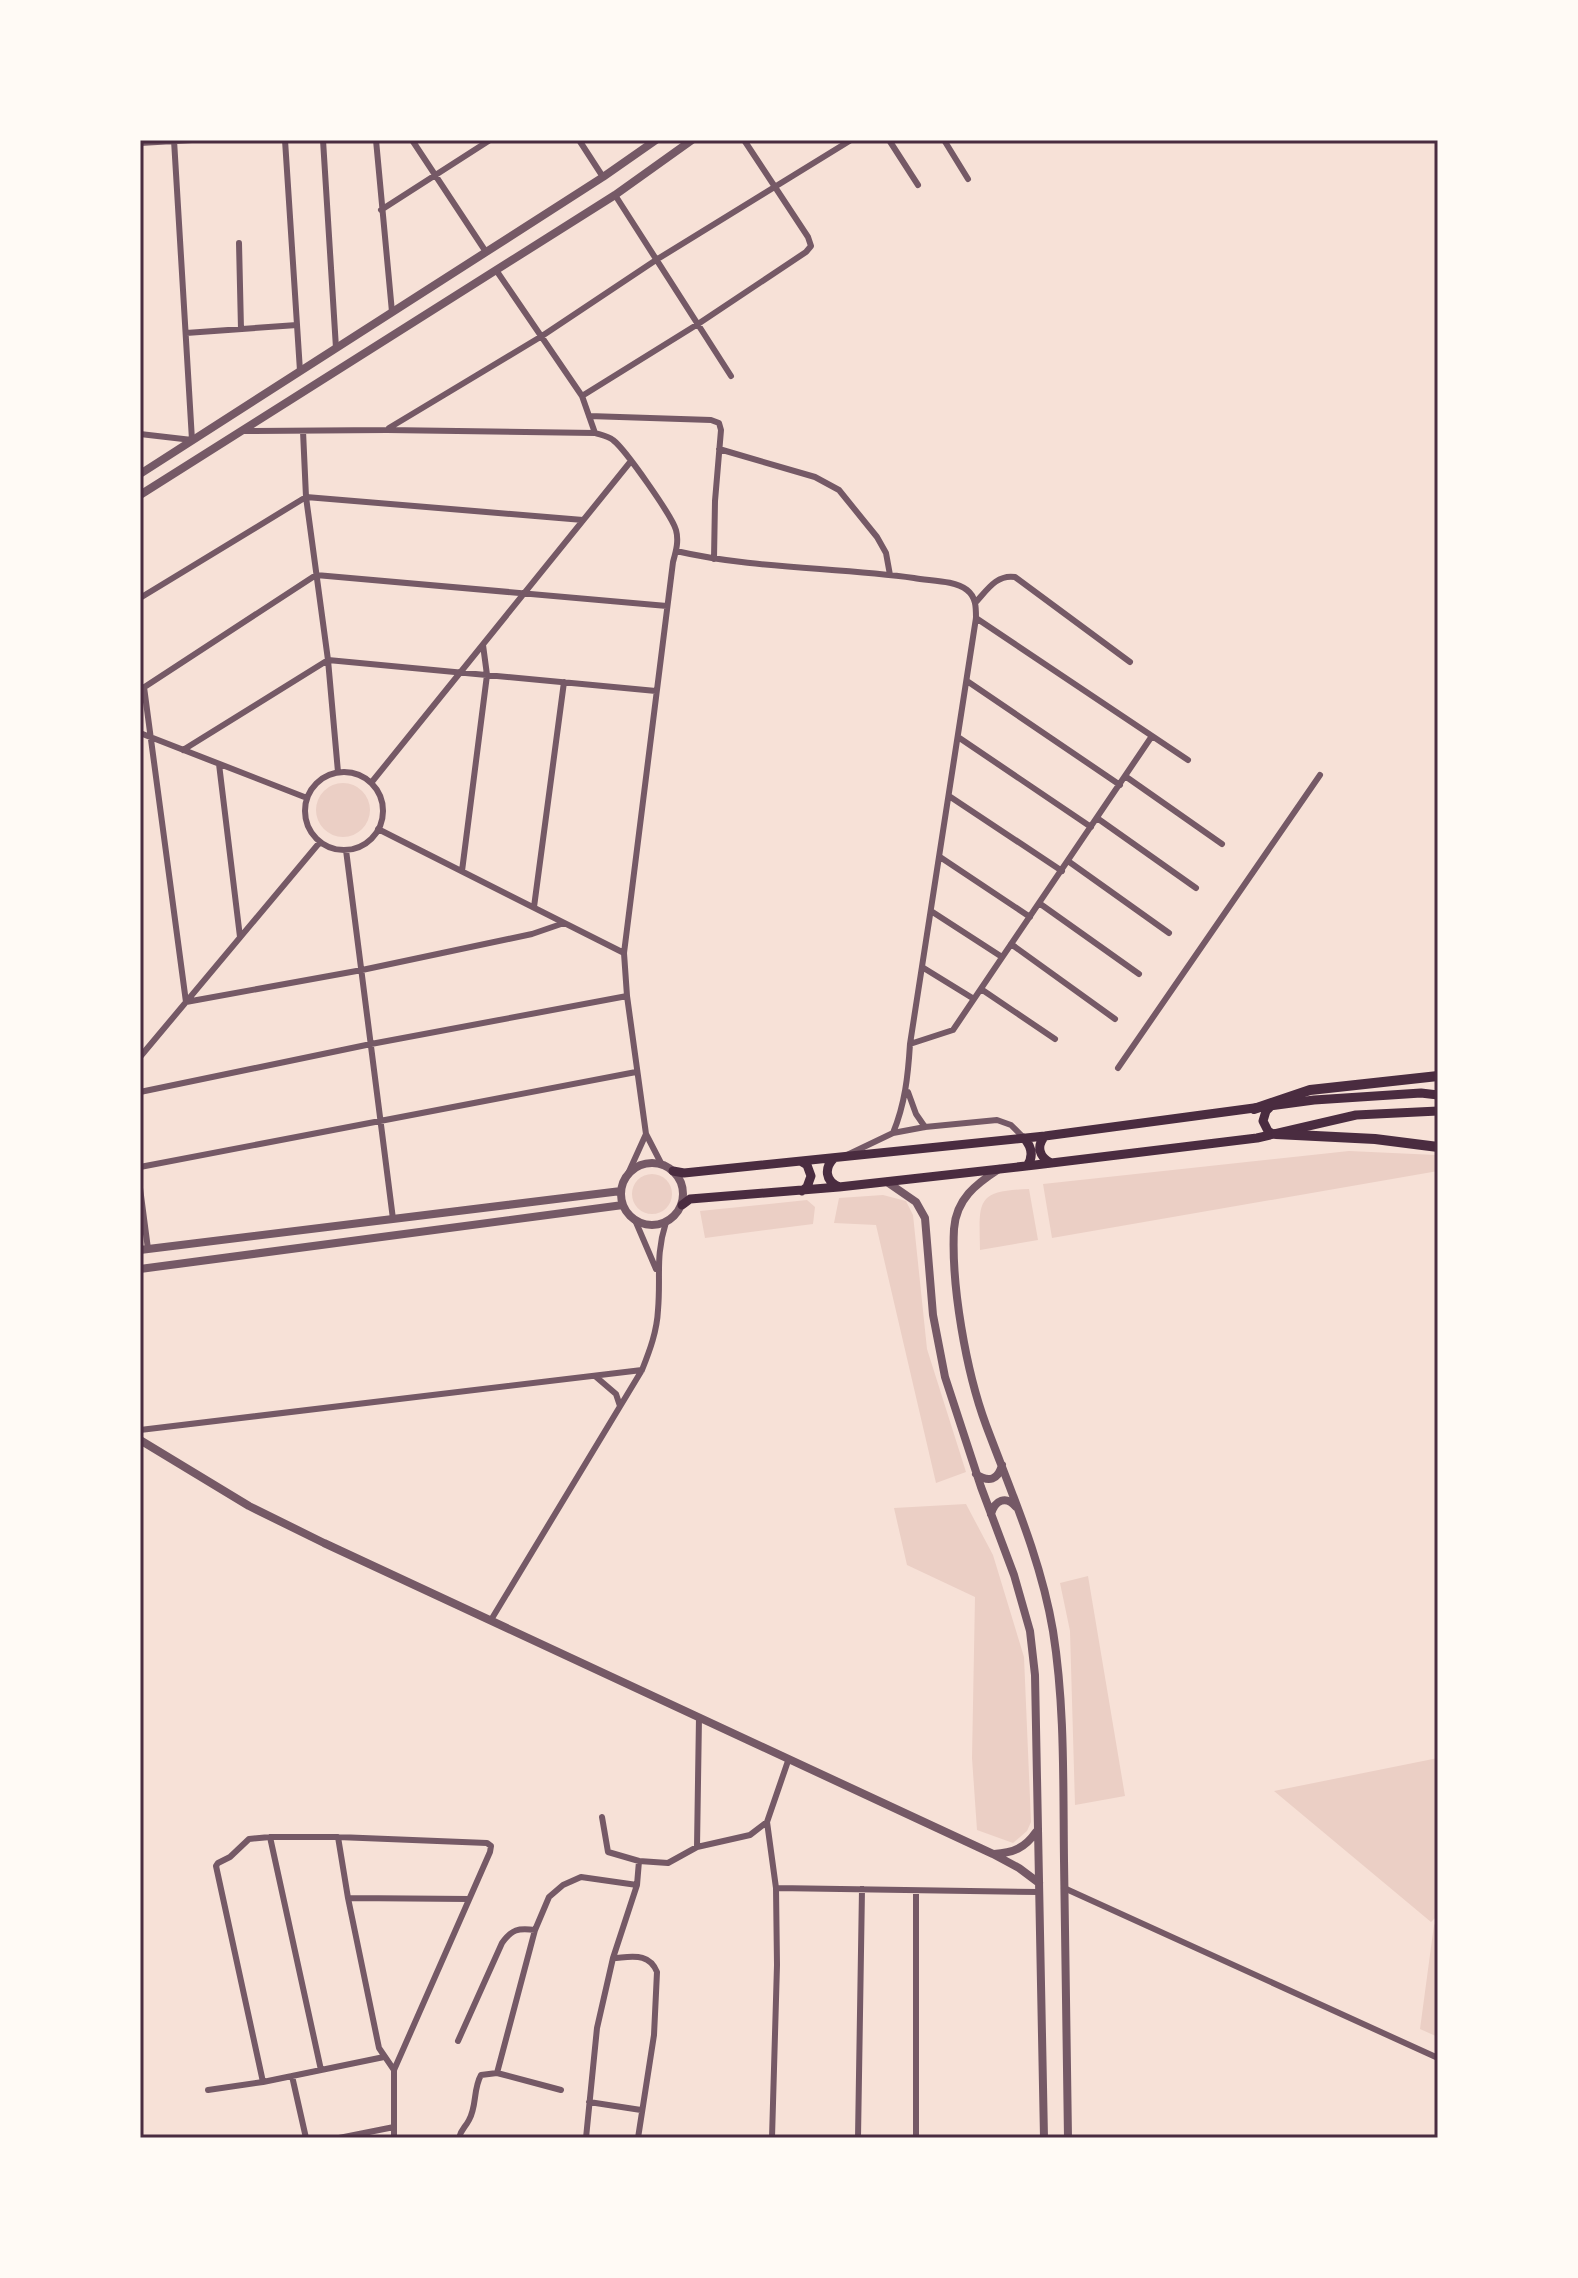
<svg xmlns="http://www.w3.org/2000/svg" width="1578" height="2278" viewBox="0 0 1578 2278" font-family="Montserrat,sans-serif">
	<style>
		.green { fill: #ebcfc5 }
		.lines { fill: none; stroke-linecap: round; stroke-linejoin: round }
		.minor { stroke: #755966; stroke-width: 6 }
		.tertiary { stroke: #755966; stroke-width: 8 }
		.secondary { stroke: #4a2c40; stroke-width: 9 }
		.trunk { stroke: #4a2c40; stroke-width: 10 }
		.neatline { fill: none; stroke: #4a2c40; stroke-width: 3 }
	</style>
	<rect width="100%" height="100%" fill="#f7e1d7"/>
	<!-- green -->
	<path class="green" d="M316 810a27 27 0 1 1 54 0a27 27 0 1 1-54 0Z
		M1349 1151 1436 1155 1438 1171 1052 1238 1043 1184Z
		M632 1194a20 20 0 1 1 40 0a20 20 0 1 1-40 0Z
		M1029 1189 1038 1240 980 1250C979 1200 976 1191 1029 1189Z
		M883 1195 906 1201 913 1215 927 1349 966 1472 936 1483 876 1225 834 1223 839 1198Z
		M807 1200 815 1207 813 1224 705 1238 700 1211Z
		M966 1504 993 1555 1024 1657 1031 1822 1027 1831 1013 1843 977 1830 972 1758 975 1597 907 1565 894 1508Z
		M1088 1576 1125 1796 1075 1805 1070 1631 1060 1583Z
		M1438 1758V1915L1431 1922 1274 1791Z
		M1438 1921V2037L1420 2029 1434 1925Z"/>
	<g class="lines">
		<!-- minor -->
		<path class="minor" d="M285 140 300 371
			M323 140 336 348
			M376 140 392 312
			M412 140 486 252
			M579 140 603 177
			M889 140 918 185
			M944 140 968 179
			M140 143 192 140
			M615 195 731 376
			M381 210 490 140
			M239 243 241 329
			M496 270 582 396 595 433
			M186 333 297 325
			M582 396 698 324 806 252 811 246 808 237 744 140
			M589 416 711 420 719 423 721 430 715 501 714 559
			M389 428 542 336 656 260 851 140
			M244 431 387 430 595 433C601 435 608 436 613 440 625 449 672 516 676 530 679 541 676 551 673 562L624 953 627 996 646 1134 662 1165
			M303 431 306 497 328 660 338 772
			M140 434 192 440 174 140
			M719 449 815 477 839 490 877 537 886 553 890 575
			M676 551C754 569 835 567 914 578 930 581 954 580 967 590 976 597 976 607 976 618L910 1044C908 1076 905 1104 893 1133
			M140 598 306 497 583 520
			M976 602C987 590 997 574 1015 577L1130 662
			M976 618 1188 760
			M967 681 1120 785
			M144 687 186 1002 362 970 532 934 564 923
			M143 688 316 575 667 606
			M140 733 307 798
			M958 737 1091 827
			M183 750 328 660 656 691
			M219 764 240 937
			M305 811a39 39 0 1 1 78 0a39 39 0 1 1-78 0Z
			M1125 776 1222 844
			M371 783 631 461
			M949 796 1062 871
			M1097 818 1196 888
			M378 829 624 953
			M346 850 393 1219
			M940 857 1030 917
			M1068 861 1169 933
			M462 871 487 675 483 645
			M1039 903 1139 974
			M534 907 564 682
			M931 911 1002 957
			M1011 944 1115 1019
			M922 967 974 999
			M981 989 1055 1039
			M910 1044 953 1030 1152 736
			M140 1057 320 842
			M1118 1068 1320 775
			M140 1092 371 1044 627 996
			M908 1092 916 1114 925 1127
			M847 1155 893 1133 925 1127 997 1120 1011 1125 1024 1138
			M140 1167 636 1072
			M627 1176 646 1134
			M140 1188 148 1249
			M635 1220 656 1269
			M595 1376 616 1394 620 1406
			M140 1430 642 1370
			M491 1620 642 1370C650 1350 657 1331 658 1310 661 1276 655 1257 666 1222
			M602 1817 608 1852 639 1861 668 1863 697 1847 750 1835 767 1822 788 1761
			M767 1822 776 1888 777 1965 772 2138
			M270 1837 321 2070
			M338 1837 348 1898 379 2048 394 2070
			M697 1847 699 1717
			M776 1888 1039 1892
			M1064 1888 1438 2058
			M348 1898 469 1899
			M613 1958C632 1957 649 1952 657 1972L654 2035 638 2138
			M458 2041 502 1943C512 1929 518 1928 535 1930
			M497 2073 535 1930 549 1897 563 1885 581 1877 637 1885
			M292 2076 306 2138
			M263 2082 216 1866 218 1863 230 1857 249 1839 270 1837H338L487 1843 491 1846 490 1852 394 2070V2138
			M208 2090 263 2082 384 2057
			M589 2102 641 2110
			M339 2138 394 2127
			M459 2138C461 2129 465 2128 469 2120 477 2106 473 2089 481 2075L497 2073 561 2090
			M586 2138 597 2028 613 1958 637 1885 639 1861
			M858 2138 862 1889
			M916 2138V1891"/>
		<!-- tertiary -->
		<path class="tertiary" d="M140 474 603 177 656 140
			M140 495 615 195 692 140
			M621 1194a31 31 0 1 1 62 0a31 31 0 1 1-62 0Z
			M999 1169C976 1184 956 1199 954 1229 951 1285 966 1371 986 1425 1011 1492 1041 1559 1053 1631 1065 1706 1063 1784 1064 1860 1065 1953 1067 2045 1068 2138
			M887 1182 916 1202 925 1218 933 1315 945 1377 981 1487 1014 1575 1030 1631 1035 1675 1044 2138
			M140 1250 621 1191
			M140 1269 623 1205
			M140 1440 249 1506 324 1543 993 1854 1019 1868 1039 1883
			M976 1474C989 1483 998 1480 1002 1465
			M991 1514C995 1500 1006 1495 1016 1507
			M994 1854C1013 1853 1025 1848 1036 1832"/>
		<!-- secondary -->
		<path class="secondary" d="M1270 1107 1266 1111 1263 1121 1268 1131 1273 1134
			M1045 1136C1036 1146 1039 1157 1051 1163
			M1024 1138C1032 1147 1034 1156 1027 1166
			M834 1158C824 1168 825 1181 839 1187
			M802 1162 807 1165 811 1176 807 1187 802 1191
			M673 1171 684 1173 1045 1136 1314 1100 1421 1093 1438 1095
			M682 1205 690 1199 839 1187 1035 1165 1257 1138 1356 1115 1438 1111"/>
		<!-- trunk -->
		<path class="trunk" d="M1254 1109 1310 1090 1438 1076
			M1276 1134 1375 1139 1438 1147"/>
	</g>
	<!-- border -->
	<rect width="1578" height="2278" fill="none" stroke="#fffaf5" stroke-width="284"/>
	<rect x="142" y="142" width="1294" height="1994" class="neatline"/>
</svg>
